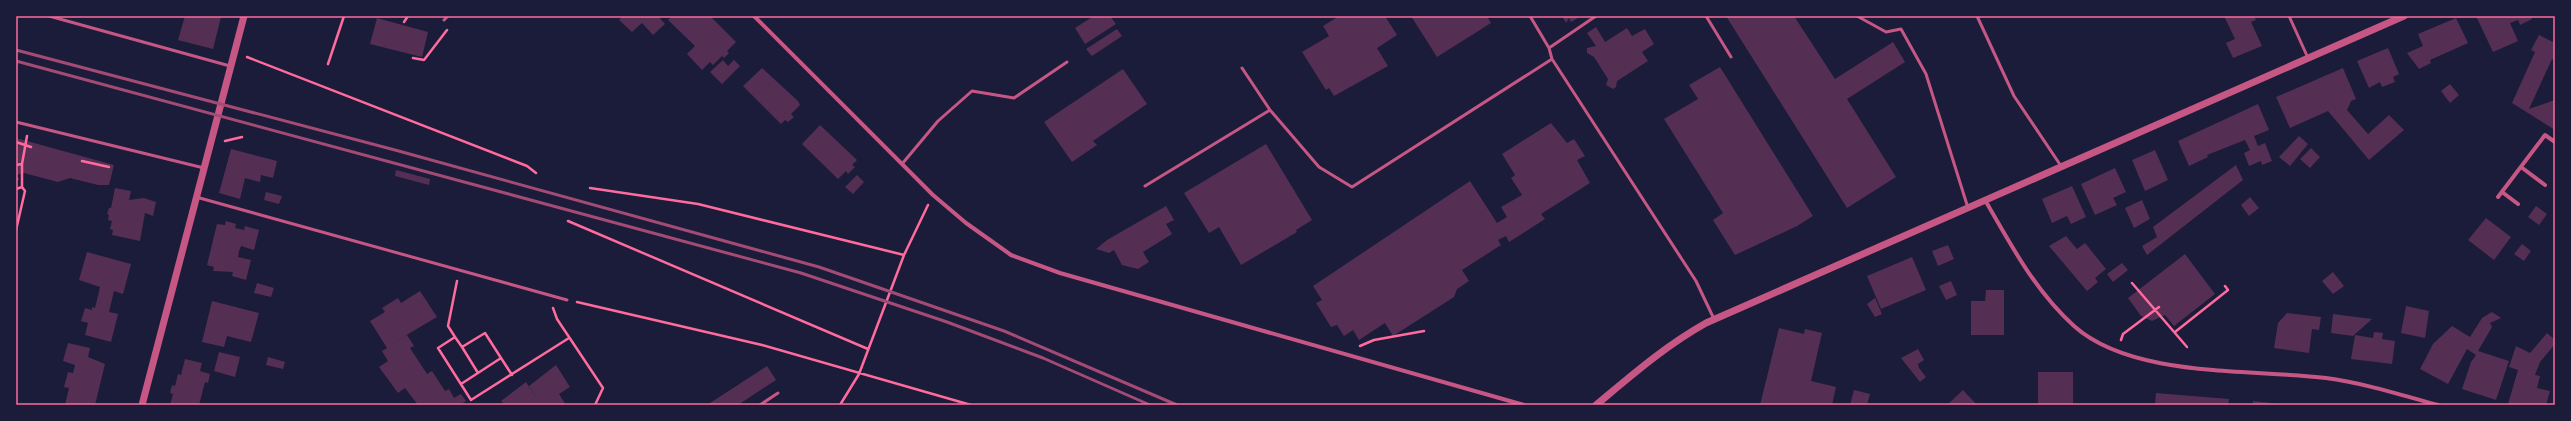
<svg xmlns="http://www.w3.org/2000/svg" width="2571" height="421" viewBox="0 0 2571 421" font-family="'Asap Condensed',sans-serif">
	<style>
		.building { fill: #542f53 }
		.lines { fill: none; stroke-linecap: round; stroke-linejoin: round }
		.path { stroke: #ff6b9d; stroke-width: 2.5 }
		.service { stroke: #c65784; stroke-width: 3 }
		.minor { stroke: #c65784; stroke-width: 4 }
		.tertiary { stroke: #c65784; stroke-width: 7 }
		.rail { stroke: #a44b75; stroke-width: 3 }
		.neatline { fill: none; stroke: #ff6b9d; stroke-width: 1.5 }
	</style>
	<rect width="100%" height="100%" fill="#1b1b3a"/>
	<!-- building -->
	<path class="building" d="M185 16 221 17 213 49 178 40Z
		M623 16H658L665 24 653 35 642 23 632 32 619 20Z
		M672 16H710L736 42 727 51 729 53 724 58 722 56 713 65 710 62 702 70 687 54 695 46 668 20Z
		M1094 16H1110L1116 24 1085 44 1075 28Z
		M1339 16H1385L1397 35 1377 48 1388 66 1334 96 1329 88 1326 90 1302 52 1329 36 1323 26Z
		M1411 16H1487L1491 23 1437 57Z
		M1562 16H1577L1578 18 1571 22 1569 18 1566 23Z
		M1726 16H1794L1835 79 1893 42 1905 62 1847 99 1896 177 1847 208Z
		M2224 16H2254L2256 20 2251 22 2262 46 2233 58 2226 43 2235 39Z
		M2476 16H2531L2532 19 2520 25 2518 20 2510 23 2518 41 2493 52Z
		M377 18 428 32 422 57 370 44Z
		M2456 18 2468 43 2430 60 2431 63 2419 69 2407 53 2423 46 2418 34Z
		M1596 27 1605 42 1627 28 1632 36 1645 29 1654 44 1642 52 1648 61 1617 81 1616 87 1613 89 1606 85 1608 79 1594 57 1587 53V48L1596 46 1587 33Z
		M1117 29 1122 36 1092 56 1091 55 1086 49Z
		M2539 35 2555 43V61L2552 59 2529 109 2555 100V130L2512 103 2535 52 2531 50Z
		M2388 48 2399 74 2393 77 2395 82 2382 87 2380 82 2369 88 2357 61Z
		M723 60 728 66 734 60 740 66 722 84 710 72Z
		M1720 67 1813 216 1797 226 1735 255 1713 220 1723 213 1664 119 1698 99 1689 85Z
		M762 68 798 101 800 105 791 114 794 117 788 122 785 120 781 124 743 86Z
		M2343 68 2356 99 2351 101 2347 110 2368 134 2389 115 2404 130 2369 160 2328 111 2290 128 2276 97Z
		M1123 69 1147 104 1093 141 1097 145 1072 162 1044 122Z
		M2450 84 2459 95 2450 103 2441 91Z
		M2258 104 2269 130 2254 136 2258 146 2265 143 2272 161 2262 165 2261 161 2249 166 2244 153 2250 150 2245 140 2207 155 2208 157 2189 166 2178 141Z
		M1551 123 1567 143 1574 139 1585 156 1577 160 1590 183 1541 214 1545 219 1509 242 1506 236 1498 240 1501 245 1462 270 1469 281 1457 289 1454 297 1393 336 1385 323 1359 340 1353 330 1344 336 1337 325 1331 327 1316 303 1322 300 1313 286 1470 181 1497 223 1507 217 1501 207 1522 195 1511 178 1515 175 1502 154Z
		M820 125 857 160 852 165 855 167 848 174 846 171 838 179 802 144Z
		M2299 136 2308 144 2290 166 2279 157Z
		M16 138 114 165 109 185H98L70 178 58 182 24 173 16 175Z
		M1266 144 1312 220 1296 230 1297 232 1241 265 1219 227 1209 233 1184 193Z
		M2311 148 2320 157 2310 168 2300 159Z
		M231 149 277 161 273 178 261 175 260 182 245 178 240 199 219 193Z
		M2155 150 2168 180 2145 191 2132 160Z
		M2236 165 2243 180 2147 255 2142 246 2157 237 2153 227Z
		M2115 168 2126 192 2113 198 2117 205 2095 215 2081 184Z
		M396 170 430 179 429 185 395 176Z
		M857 175 864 182 853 194 845 187Z
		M2072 186 2086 217 2071 224 2067 216 2052 223 2042 199Z
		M115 188 131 191 129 200 144 198 156 202 153 216 145 213 140 241 112 235 113 230 110 229 112 221 108 220 109 215 107 214 109 208H111Z
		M266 192 282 196 279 204 264 200Z
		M2250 197 2259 208 2249 216 2241 205Z
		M2142 200 2150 219 2134 228 2125 208Z
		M1166 206 1174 220 1166 224 1172 234 1143 252 1149 262 1138 269 1122 265 1114 250 1109 253 1096 249 1107 240Z
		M2536 206 2547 214 2539 225 2528 217Z
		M2486 218 2511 237 2494 260 2468 240Z
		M226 221 236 224 235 228 244 230 245 226 259 230 254 250 241 246 239 251 238 257 251 260 246 280 232 276 233 272 213 271 214 267 207 265 217 224 225 225Z
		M2066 236 2077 249 2085 243 2106 269 2095 278 2098 282 2087 291 2049 246Z
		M2522 244 2531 251 2524 261 2514 254Z
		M1948 245 1954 259 1938 266 1932 251Z
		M87 252 131 264 123 294 114 291 109 312 118 314 111 342 85 335 88 323 81 321 85 308 92 310V307L95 308 100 287 79 280Z
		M2185 254 2215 294 2174 326 2165 315 2152 321 2141 316 2128 298Z
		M1912 257 1926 290 1881 309 1867 276Z
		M2122 263 2128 270 2113 282 2107 274Z
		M2333 272 2344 286 2333 294 2322 281Z
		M1951 281 1957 295 1946 300 1939 286Z
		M257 283 274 288 271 297 254 293Z
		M1986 290H2004V335H1971V301H1985Z
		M420 291 437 317 388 346 407 335 414 346 410 348 427 374 432 371 445 391 449 389 454 398 461 394 466 401 460 405H418L405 388 398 393 379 367 388 361 382 351 387 348 370 321 385 312 382 308 398 298 401 303Z
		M1875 298 1882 314 1875 317 1867 304Z
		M212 301 259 313 251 342 227 336 224 347 202 342Z
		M2406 306 2429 311 2425 338 2401 333Z
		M2492 312 2501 318 2490 323 2492 327 2478 351 2509 361 2496 400 2462 389 2471 362 2476 355 2467 349 2448 384 2420 369 2433 344 2452 326 2470 337 2482 318Z
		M2287 313 2321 317 2319 330 2312 329 2309 353 2274 348 2278 323Z
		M2333 314 2372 319 2353 336 2331 333Z
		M1779 328 1804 334 1805 329 1822 333 1811 381 1836 387 1832 405H1760Z
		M2374 332 2383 333 2382 339 2395 341 2392 364 2351 359 2355 335 2373 338Z
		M2547 333 2555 340V344L2540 362 2535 375 2540 376 2537 388 2550 391 2546 405 2508 404 2518 370 2509 367 2516 346 2530 353Z
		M68 343 90 348 88 357 105 364 95 405H65L69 388 64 387 68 372 73 373 75 365 63 361Z
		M1918 349 1924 360 1918 364 1919 368 1926 377 1920 382 1901 358Z
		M219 352 240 357 235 377 214 371Z
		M268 357 285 362 283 369 266 365Z
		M185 359 202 363 200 371 210 374 208 383 205 382 199 405H170L173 394 170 393 172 385 175 386 178 374 181 375Z
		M556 365 570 387 559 394 566 405H500L503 403 501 401 526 382 539 402 529 386Z
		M767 366 776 380 756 393 738 405H707Z
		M2038 372H2073V405H2038Z
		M1854 390 1870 394 1867 405H1850Z
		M1963 390 1977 405H1947Z
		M2156 393 2229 399 2228 405H2155Z
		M2253 401 2280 404V405H2253Z"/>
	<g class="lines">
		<!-- path -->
		<path class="path" d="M404 22 408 16
			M247 57 527 166 536 173
			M413 58 424 60 447 30
			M328 64 344 16
			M225 141 242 137
			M16 142 31 147
			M82 161 109 167
			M16 165 22 164
			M590 188 698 204 904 255
			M16 189 22 187V164L27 136
			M568 221 868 349
			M16 230 25 191 22 187
			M457 281 448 326 455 337 438 348 471 400 569 338
			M2132 283 2187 347
			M577 302 762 345 971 405
			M553 308 557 319 603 388 595 405
			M2175 332 2228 290 2225 286
			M455 337 462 347
			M2121 340 2123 334 2159 307
			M1360 346 1374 340 1424 331
			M501 358 512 375
			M461 384 501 358 485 333 462 347 478 373
			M840 405 859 374 904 255 928 205"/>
		<!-- service -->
		<path class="service" d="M49 16 230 66
			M1530 16 1549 48 1552 59 1696 281 1714 319
			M1706 16 1731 57
			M1857 16 1886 32 1901 29 1926 74 1968 208
			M1977 16 2014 96 2061 166
			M2289 16 2308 58
			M444 20 448 16
			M1549 48 1596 16
			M1270 110 1319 167 1352 187 1552 59
			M16 122 204 168
			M902 164 938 121 972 91 1014 98 1067 62
			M1145 186 1270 110 1242 68
			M196 197 567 300
			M760 405 778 393"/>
		<!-- minor -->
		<path class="minor" d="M754 16 933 195 966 223 1011 255 1060 273 1524 405
			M2521 167 2545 185
			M2502 192 2518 204
			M2498 197 2545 135 2555 142
			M1985 200C2011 245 2035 291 2074 326 2132 378 2251 369 2326 378 2364 383 2401 395 2438 405"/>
		<!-- tertiary -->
		<path class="tertiary" d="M142 405 244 16
			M1596 405C1632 375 1665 346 1706 323L2404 16"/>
		<!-- rail -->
		<path class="rail" d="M16 50 395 150 819 267 1004 331 1177 405
			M16 61 801 273 947 322 1043 358 1150 405
			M16 179H17"/>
	</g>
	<!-- border -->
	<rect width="2571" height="421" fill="none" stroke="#1b1b3a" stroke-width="34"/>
	<rect x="17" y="17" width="2537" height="387" class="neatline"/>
</svg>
